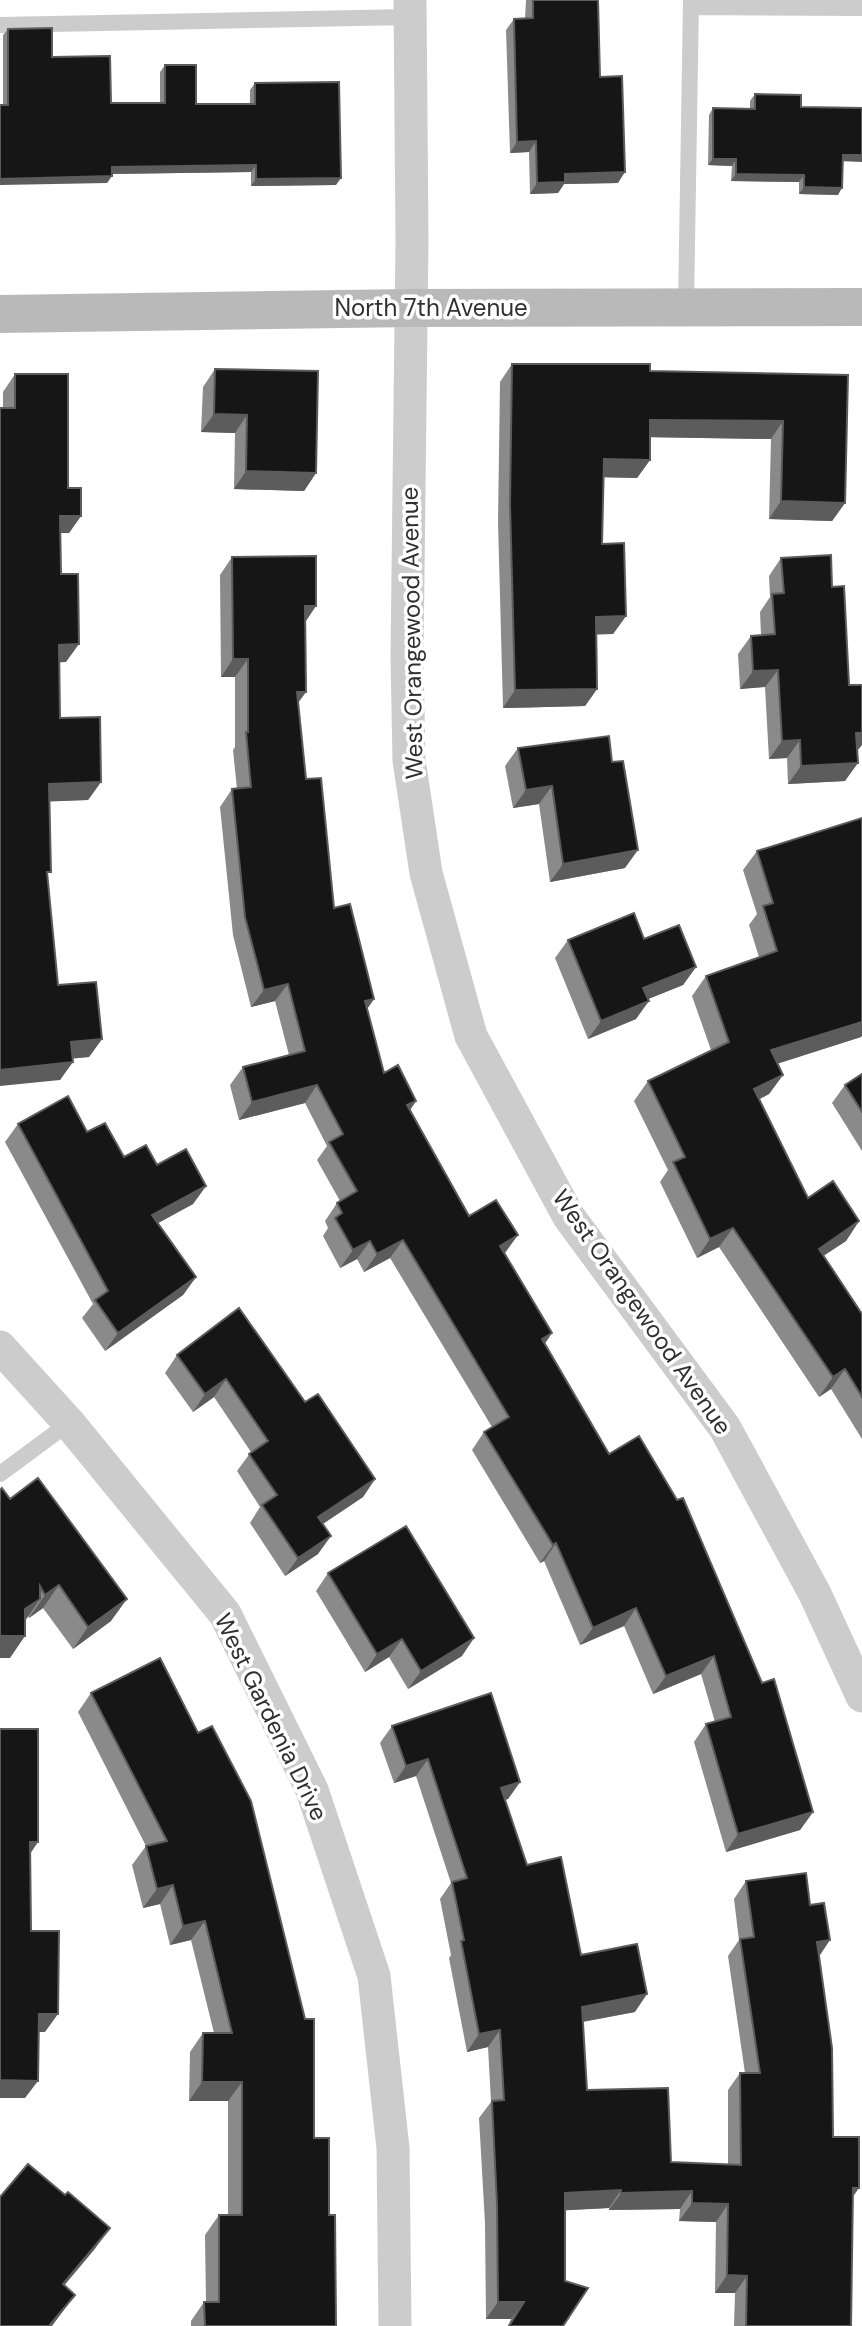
<svg xmlns="http://www.w3.org/2000/svg" width="862" height="2326" viewBox="0 0 862 2326" font-family="'DM Sans',sans-serif">
	<style>
		.lines { fill: none; stroke-linecap: round; stroke-linejoin: round }
		.service { stroke: #ccc; stroke-width: 16 }
		.minor { stroke: #ccc; stroke-width: 33 }
		.secondary { stroke: #b9b9b9; stroke-width: 38 }
		.wall { fill: #8a8a8a }
		.shaded-wall { fill: #5c5c5c }
		.building { fill: #161616; stroke: #5c5c5c; stroke-width: 2 }
		.labels { text-anchor: middle; stroke-width: 7; stroke-linejoin: round; paint-order: stroke }
		.street-label { font-size: 24px; fill: #2f2f2f; stroke: #fff }
	</style>
	<rect width="100%" height="100%" fill="#fff"/>
	<g class="lines">
		<!-- service -->
		<path class="service" d="M691 7 862 8
			M0 25 410 17
			M686 307 691 0
			M0 1474 69 1423"/>
		<!-- minor -->
		<path class="minor" d="M410 0 412 239 407 657 409 760 426 873 471 1036 569 1217 725 1428 815 1594 862 1696
			M0 1347 69 1423 225 1614 312 1790 374 1976 393 2148 395 2326"/>
		<!-- secondary -->
		<path class="secondary" d="M0 314 412 308 862 307"/>
	</g>
	<!-- wall -->
	<path class="wall" d="M526 0H598L600 77 618 183 564 184 558 193 530 194 529 152 510 153 506 30 514 19H525Z
		M8 29 52 57 111 103H160V72L165 65 196 104H250V90L255 83 336 185 251 186V172L112 174 107 183 3 105V35Z
		M755 94 801 107 843 161 838 195 799 194V182L731 181 732 166 708 165 709 115 713 108 750 109V101Z
		M512 364 650 371 848 375 845 503 832 521 769 519 771 439 650 437V460L637 478 603 477 602 544 626 616 613 634H596L597 689 585 706 503 708 498 522 500 382Z
		M215 369 316 473 304 491 234 489 235 433 201 432 203 387Z
		M15 374 81 516 69 533H60L61 574 66 662H59L60 718 101 782 88 800 50 801 47 877 58 985 102 1039 89 1057 73 1058 60 1080 3 408V392Z
		M232 557 305 622 306 692 298 702 306 779 334 908 374 999 367 1009 384 1073 416 1101 410 1110 469 1216 505 1253 545 1343 813 1812 800 1830 726 1852 694 1742 706 1724 715 1722 701 1674 653 1694 624 1626 580 1645 544 1561 540 1563 472 1450 484 1432 492 1427 390 1258 364 1272 357 1259 340 1268 323 1236 328 1228 325 1221 337 1203 340 1201 317 1160 327 1146 305 1103 239 1120 230 1085 243 1067 289 1055 275 1001 251 1007 233 935 220 807 232 789H237L233 750 235 747V677H221L220 575Z
		M781 558 832 587 849 685 858 750H857L845 781 788 784 787 758 769 759 765 687 740 689 738 654 751 636 761 635 760 612 770 597 769 576Z
		M518 748 625 868 550 882 539 804 513 808 505 766Z
		M757 851 861 1037 778 1063 783 1075 769 1094 760 1099 808 1198 859 1221 846 1241 823 1256 862 1314V1439L831 1389 819 1397 719 1247 697 1258 660 1182 668 1170 634 1101 648 1081 711 1050 692 996 706 976 759 957 749 925 757 914 743 870Z
		M644 939 696 967 683 985 648 999 636 1019 588 1039 555 958 568 940Z
		M862 1074V1151L832 1103 845 1085Z
		M18 1124 87 1132 124 1157 157 1165 206 1186 193 1204 158 1223 196 1277 183 1295 105 1351 82 1318 93 1304 5 1142Z
		M177 1355 305 1402 375 1479 363 1497 323 1524 318 1554 285 1576 250 1523 260 1507 237 1471 251 1452 214 1397 193 1412 165 1373Z
		M10 1499 111 1621 73 1649 43 1608 29 1618 28 1616 25 1620 10 1658H0Z
		M328 1573 462 1656 408 1689 389 1657 365 1672 316 1591Z
		M160 1658 314 2138 329 2215 336 2326H191V2321L204 2302H206L205 2235 219 2215H228V2101H189L190 2052 203 2033H214L191 1940 170 1945 160 1904 143 1908 132 1865 146 1846 78 1712 91 1693Z
		M392 1726 520 1782 508 1799 505 1800 527 1865 581 1955 635 2012 583 2022 587 2090 671 2162 728 2164V2090L740 2073H745L728 1956 739 1940 734 1899 746 1881 810 1905 819 1956 833 2137 853 2197 851 2326H734L735 2293H715L716 2222 679 2221 680 2209 609 2210V2208L565 2210 563 2326H508L511 2319H486L485 2223 479 2118 491 2102 488 2047 467 2052 449 1958 451 1955 440 1899 451 1883 416 1776 394 1783 380 1743Z"/>
	<!-- shaded-wall -->
	<path class="shaded-wall" d="M536 141 529 152 510 153 517 142Z
		M843 155H862V162L838 161Z
		M713 159H736L732 166 708 165Z
		M256 165 251 172 107 174 112 167Z
		M625 172 618 183 564 184 558 193 530 194 537 183 565 174Z
		M736 174 804 175 799 182 731 181Z
		M112 176 107 183 0 185V179Z
		M341 178 336 185 251 186 256 179Z
		M804 187 842 188 838 195 799 194Z
		M214 414 247 415 235 433 201 432Z
		M650 420 783 421 771 439 637 437Z
		M604 459 650 460 637 478 591 477Z
		M246 471 316 473 304 491 234 489Z
		M781 501 845 503 832 521 769 519Z
		M60 516H81L69 533H47Z
		M305 606H316L304 624Z
		M626 616 613 634 584 635 596 617Z
		M79 644 66 662 46 663 59 645Z
		M233 659H248L235 677H221Z
		M778 670 765 687 740 689 753 671Z
		M597 689 585 706 503 708 515 690Z
		M297 692H306L293 710Z
		M856 733H862V745L858 750 844 751Z
		M800 740 787 758 769 759 782 741Z
		M858 763 845 781 788 784 801 766Z
		M101 782 88 800 37 802 49 784Z
		M552 786 539 804 513 808 526 790Z
		M638 850 625 868 550 882 563 864Z
		M696 967 683 985 631 1006 643 988Z
		M288 984 275 1001 251 1007 264 990Z
		M374 999 362 1016 365 1001Z
		M649 1001 636 1019 588 1039 601 1021Z
		M862 1022V1036L861 1037 758 1070 771 1050Z
		M102 1039 89 1057 59 1060 71 1042Z
		M73 1062 60 1080 0 1086V1070Z
		M783 1075 769 1094 741 1108 754 1089Z
		M317 1085 305 1103 239 1120 252 1102Z
		M416 1101 404 1119 407 1105Z
		M206 1186 193 1204 140 1233 152 1215Z
		M859 1221 846 1241 805 1268 819 1249Z
		M733 1228 719 1247 697 1258 710 1239Z
		M518 1235 505 1253 488 1264 500 1246Z
		M403 1240 390 1258 364 1272 377 1254Z
		M370 1241 357 1259 340 1268 353 1250Z
		M196 1277 183 1295 105 1351 118 1333Z
		M552 1333 540 1351 542 1339Z
		M845 1369 831 1389 819 1397 833 1377Z
		M226 1379 214 1397 193 1412 205 1394Z
		M375 1479 363 1497 306 1535 318 1517Z
		M331 1536 318 1554 285 1576 298 1558Z
		M556 1543 544 1561 540 1563 553 1545Z
		M59 1585 43 1608 29 1618 45 1595Z
		M40 1599 25 1621V1609Z
		M127 1599 111 1621 73 1649 88 1627Z
		M636 1608 624 1626 580 1645 593 1628Z
		M0 1636H25L10 1658H0Z
		M474 1638 462 1656 408 1689 421 1671Z
		M402 1639 389 1657 365 1672 377 1654Z
		M714 1656 701 1674 653 1694 666 1676Z
		M428 1759 416 1776 394 1783 406 1766Z
		M520 1782 508 1799 489 1805 501 1788Z
		M813 1812 800 1830 726 1852 738 1834Z
		M30 1842H38L26 1860Z
		M173 1885 160 1904 143 1908 157 1889Z
		M205 1921 191 1940 170 1945 183 1926Z
		M830 1940 818 1958 817 1942Z
		M647 1994 635 2012 570 2024 582 2007Z
		M39 2014H58L45 2032H26Z
		M500 2030 488 2047 467 2052 479 2034Z
		M0 2080 38 2081 25 2098H0Z
		M202 2082H242L228 2101H189Z
		M853 2188H859L847 2205Z
		M621 2190 609 2208 553 2211 565 2193Z
		M692 2191 680 2209 609 2210 621 2193Z
		M692 2203 728 2204 716 2222 679 2221Z
		M110 2228 94 2250 47 2306 63 2284Z
		M727 2275 747 2276 735 2293H715Z
		M75 2295 52 2326H49Z
		M498 2302H524L511 2319H486Z"/>
	<!-- building -->
	<path class="building" d="M533 0H598L600 77 622 76 625 172 565 174V182L537 183 536 141 517 142 514 19 533 18Z
		M52 28V57L110 56 111 103H165V65H196V104H255V83L339 82 341 178 256 179V165L112 167V176L0 179V105H8V29Z
		M755 94 801 95V107L862 108V155H843L842 188 804 187V175L736 174V159H713V108L755 109Z
		M512 364H650V371L848 375 845 503 781 501 783 421 650 420V460L604 459 602 544 624 543 626 616 596 617 597 689 515 690 510 504Z
		M215 369 318 371 316 473 246 471 247 415 214 414Z
		M15 374H68V488H81V516H60L61 574H78L79 644 59 645 60 718 100 717 101 782 49 784 51 872H47L58 985 96 982 102 1039 71 1042 73 1062 0 1070V408H15Z
		M831 555 832 587 844 586 849 685H862V733H856L858 763 801 766 800 740 782 741 778 670 753 671 751 636 775 634 772 594 784 593 781 558Z
		M316 556V606H305L306 692H297L306 779 321 778 334 908 350 904 374 999 365 1001 384 1073 398 1065 416 1101 407 1105 469 1216 496 1200 518 1235 500 1246 552 1333 542 1339 609 1454 639 1436 677 1500 683 1498 762 1683 774 1679 813 1812 738 1834 706 1724 731 1717 714 1656 666 1676 636 1608 593 1628 556 1543 553 1545 484 1432 509 1417 403 1240 377 1254 370 1241 353 1250 335 1218 342 1213 337 1203 357 1191 329 1142 343 1134 317 1085 252 1102 243 1067 305 1051 288 984 264 990 245 917 232 789 251 787 246 732H248V659H233L232 557Z
		M609 736 612 762 623 761 638 850 563 864 552 786 526 790 518 748Z
		M862 818V1022L771 1050 783 1075 754 1089 808 1198 833 1181 859 1221 819 1249 862 1314V1397L845 1369 833 1377 733 1228 710 1239 673 1162 685 1157 648 1081 729 1042 706 976 777 951 763 906 773 903 757 851Z
		M634 913 644 939 679 925 696 967 643 988 649 1001 601 1021 568 940Z
		M862 1074V1112L845 1085Z
		M68 1096 87 1132 105 1123 124 1157 146 1145 157 1165 186 1149 206 1186 152 1215 196 1277 118 1333 95 1300 108 1291 18 1124Z
		M239 1308 305 1402 318 1394 375 1479 318 1517 331 1536 298 1558 262 1505 277 1495 249 1454 268 1441 226 1379 205 1394 177 1355Z
		M38 1478 127 1599 88 1627 59 1585 45 1595 40 1586V1599L25 1609V1636H0V1490L2 1488 10 1499Z
		M406 1526 474 1638 421 1671 402 1639 377 1654 328 1573Z
		M160 1658 198 1733 212 1726 251 1801 305 2019H314V2138H329V2215H335L336 2326H205L204 2302H219V2215H242V2082H202L203 2033H232L205 1921 183 1926 173 1885 157 1889 146 1846 167 1841 91 1693Z
		M491 1693 520 1782 501 1788 527 1865 561 1857 581 1955 637 1944 647 1994 582 2007 587 2090 668 2088 671 2162 741 2165 740 2073H760L740 1939 754 1937 746 1881 806 1873 810 1905 824 1903 830 1940 817 1942 832 2048 833 2137H859V2188H853L851 2326H746L747 2276 727 2275 728 2204 692 2203V2191L621 2193V2190L565 2193V2281L588 2288 563 2326H509L524 2302H498L497 2205 492 2101 504 2100 500 2030 479 2034 461 1941 464 1940 452 1882 467 1878 428 1759 406 1766 392 1726Z
		M0 1729H38V1842H30L31 1931H59L58 2014H39L38 2081 0 2080Z
		M28 2164 65 2195 68 2192 110 2228 63 2284 75 2295 49 2326H0V2197Z"/>
	<g class="labels">
		<!-- street labels -->
		<g class="street-label">
			<text x="431" y="316">North 7th Avenue</text>
			<text transform="translate(412 633) rotate(-91)" y="8">West Orangewood Avenue</text>
			<text transform="translate(642 1312) rotate(55)" y="8">West Orangewood Avenue</text>
			<text transform="translate(271 1717) rotate(64)" y="8">West Gardenia Drive</text>
		</g>
	</g>
</svg>
